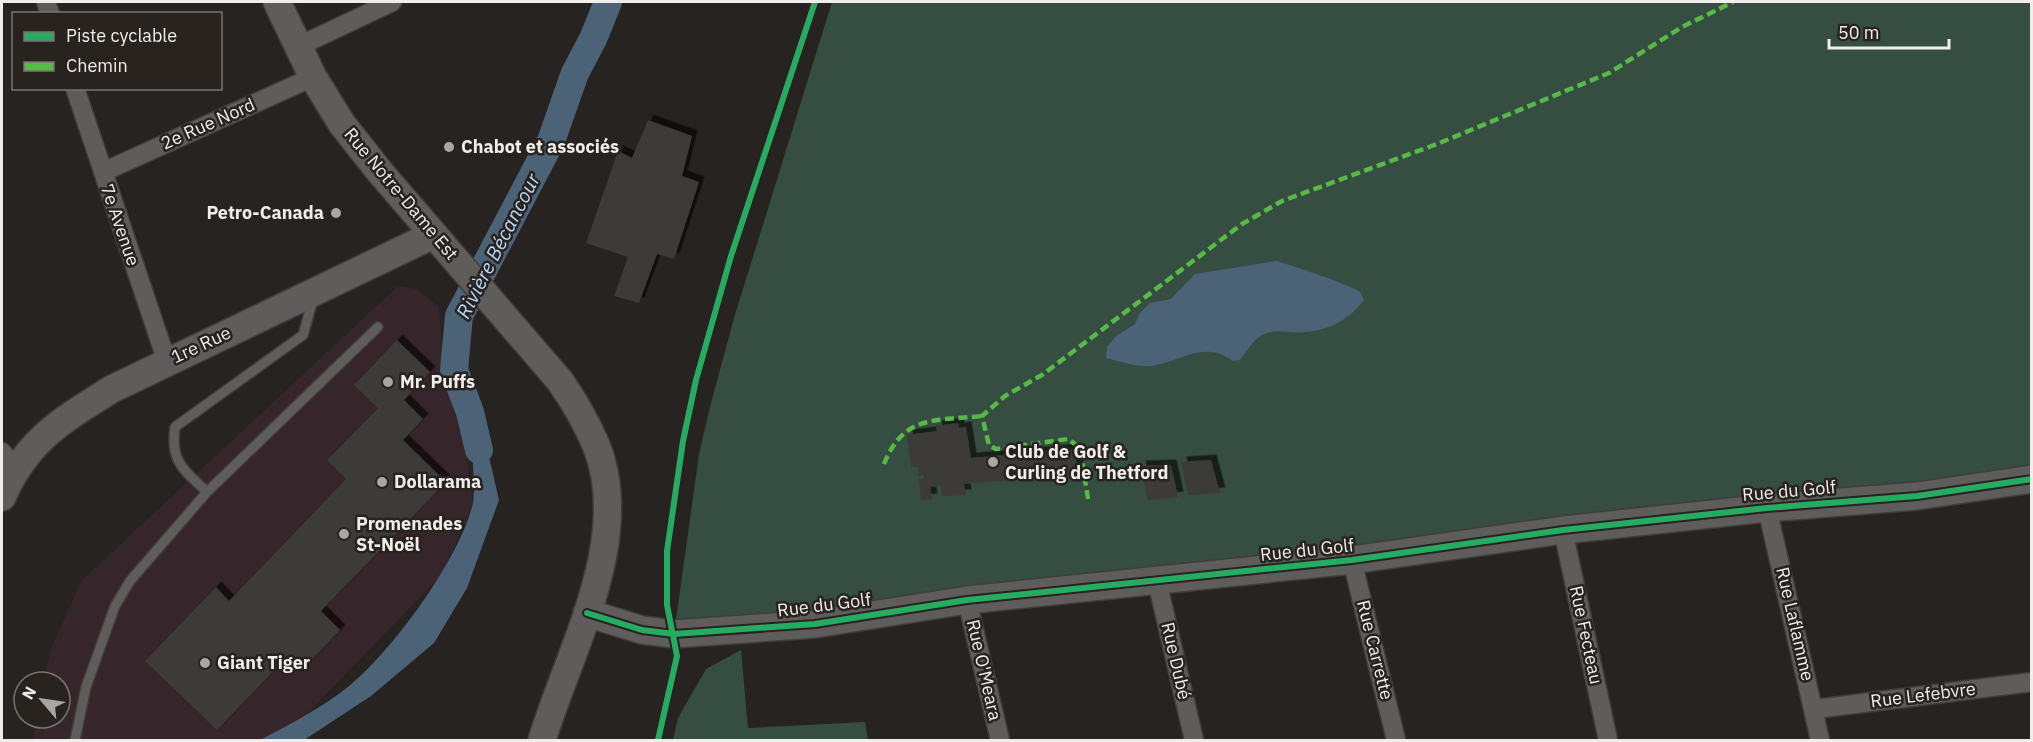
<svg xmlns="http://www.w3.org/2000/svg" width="2033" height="742" viewBox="0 0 2033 742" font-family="'IBM Plex Sans',sans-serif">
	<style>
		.commercial { fill: #36252b }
		.green { fill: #364d42 }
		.water { fill: #4c6277 }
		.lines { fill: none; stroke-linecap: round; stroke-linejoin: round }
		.river { stroke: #4c6277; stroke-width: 28 }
		.building { fill: #3d3a39; filter: url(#shadow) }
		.lane-casing { stroke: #403d3b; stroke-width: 12 }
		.street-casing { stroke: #403d3b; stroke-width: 21 }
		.secondary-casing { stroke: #403d3b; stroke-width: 30 }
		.lane { stroke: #5f5d5b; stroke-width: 9 }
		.street { stroke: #5f5d5b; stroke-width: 18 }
		.secondary { stroke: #5f5d5b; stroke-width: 27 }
		.quiet { stroke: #58b947; stroke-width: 4.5; stroke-dasharray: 9 4.5; stroke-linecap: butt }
		.cycleway-casing { stroke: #28231f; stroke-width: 10 }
		.cycleway { stroke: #26ab63; stroke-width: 6 }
		.poi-dot { fill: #a9a6a4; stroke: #28231f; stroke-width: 2 }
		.labels { text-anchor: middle; stroke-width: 5; stroke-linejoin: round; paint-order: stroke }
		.street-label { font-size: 18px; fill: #f0edea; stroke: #28231f }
		.poi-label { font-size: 18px; font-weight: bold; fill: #f0edea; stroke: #28231f; text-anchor: start }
		.water-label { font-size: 20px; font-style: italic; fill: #b6d9fc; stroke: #28231f }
	</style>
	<defs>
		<filter id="shadow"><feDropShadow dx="5.5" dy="-5.5" stdDeviation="0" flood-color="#0009"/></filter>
	</defs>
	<rect width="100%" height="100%" fill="#262321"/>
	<!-- commercial -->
	<path class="commercial" d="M398 286 417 289 439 307 442 344 460 412 473 506 441 576 306 715 260 740H32L37 718H60V682H44L51 649 81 581Z"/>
	<!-- green -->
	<path class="green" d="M832 2H2031V479L674 634 699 454 711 403 734 318Z
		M741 650 748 728 865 722 868 740H673L678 718 706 669Z"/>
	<!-- water -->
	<path class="water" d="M1276 261C1288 264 1354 286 1360 292 1361 293 1363 299 1364 300 1345 325 1320 334 1289 332 1279 331 1272 330 1262 335 1253 340 1246 352 1240 360L1233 361C1203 340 1183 361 1152 366 1139 368 1119 361 1106 358L1107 347 1116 336 1135 324 1140 313 1150 303 1171 299 1195 274Z
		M470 412 490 461 499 500 467 588 434 643 371 696 304 740H260C290 724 322 708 349 686 393 650 457 562 472 507 477 491 470 432 470 412Z"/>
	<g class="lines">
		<!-- river -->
		<path class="river" d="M479 450 470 412 454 370 459 316 551 141 575 73 593 39 608 2"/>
	</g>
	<!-- building -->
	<path class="building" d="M648 120 692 136 682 176 699 182 674 259 657 254 639 303 614 296 628 257 586 243 618 151 632 158Z
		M397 340 430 372 404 400 423 419 403 440 446 482 321 611 340 630 302 670 288 656 217 730 145 661 216 587 229 601 346 479 327 460 378 408 354 385Z
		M958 423 959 428 966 427 971 458 1074 449 1079 475 964 484 966 495 942 496 941 486 930 487 932 499 921 500 919 479 926 478 925 475 918 476V467H911L907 435 937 431 936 426Z
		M1211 460 1220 493 1188 495 1181 462Z
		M1171 465 1178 497 1148 500 1140 466Z"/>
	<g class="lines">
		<!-- lane casing -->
		<g class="lane-casing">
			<path id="lane" d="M207 492C184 470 170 462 175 427L303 335 314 296
				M75 740 86 687 115 606 130 581 207 492 378 327"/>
		</g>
		<!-- street casing -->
		<g class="street-casing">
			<path id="street" d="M46 2 50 14
				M299 46 392 2
				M75 88 167 362
				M103 172 313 77
				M2 452 15 468
				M1767 508 1820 740
				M1563 530 1608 740
				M1352 560 1396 740
				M1157 581 1194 740
				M967 600 1000 740
				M1815 709 2032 682"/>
		</g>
		<!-- secondary casing -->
		<g class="secondary-casing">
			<path id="secondary" d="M277 2 313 77 342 124 380 172 560 381C574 401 586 422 596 445 634 538 569 651 542 740
				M2 497C27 440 61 421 112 389L433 235
				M587 613 642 630 674 634 815 624 967 600 1352 560 1563 530 1767 508 1917 496 2032 479"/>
		</g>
		<!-- lane -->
		<use href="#lane" class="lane"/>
		<!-- street -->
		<use href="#street" class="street"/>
		<!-- secondary -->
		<use href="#secondary" class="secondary"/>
		<!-- quiet -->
		<path class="quiet" d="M884 464C904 414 936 421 982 416
			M1088 499 1080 448 1068 439 996 449 989 445 982 416 1005 396 1042 375 1242 224 1282 201 1437 144 1609 73 1682 27 1733 2"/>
		<!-- cycleway casing -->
		<g class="cycleway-casing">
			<path id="cycleway" d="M587 613 642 630 674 634 815 624 967 600 1352 560 1563 530 1767 508 1917 496 2032 479
				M658 740 677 656 667 605V551L683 441 696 380 731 256 815 2"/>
		</g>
		<!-- cycleway -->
		<use href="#cycleway" class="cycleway"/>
	</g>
	<!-- markers -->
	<g class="poi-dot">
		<circle cx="449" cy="147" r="6"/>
		<circle cx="336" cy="213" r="6"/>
		<circle cx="388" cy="382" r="6"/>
		<circle cx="993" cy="462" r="6"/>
		<circle cx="382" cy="482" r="6"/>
		<circle cx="344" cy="534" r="6"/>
		<circle cx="205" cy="663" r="6"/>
	</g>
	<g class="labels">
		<!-- street labels -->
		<g class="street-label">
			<text transform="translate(208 124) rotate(-24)" y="6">2e Rue Nord</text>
			<text transform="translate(401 194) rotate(50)" y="6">Rue Notre-Dame Est</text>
			<text transform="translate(120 225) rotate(71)" y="6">7e Avenue</text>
			<text transform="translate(201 345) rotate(-25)" y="6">1re Rue</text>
			<text transform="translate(1789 491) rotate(-5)" y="6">Rue du Golf</text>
			<text transform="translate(1307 550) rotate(-6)" y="6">Rue du Golf</text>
			<text transform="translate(824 605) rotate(-7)" y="6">Rue du Golf</text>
			<text transform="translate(1795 624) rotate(77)" y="6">Rue Laflamme</text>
			<text transform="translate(1586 635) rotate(78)" y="6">Rue Fecteau</text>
			<text transform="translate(1375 650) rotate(76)" y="6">Rue Carrette</text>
			<text transform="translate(1176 661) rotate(77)" y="6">Rue Dubé</text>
			<text transform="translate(984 670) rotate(77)" y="6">Rue O'Meara</text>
			<text transform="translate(1923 695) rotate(-7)" y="6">Rue Lefebvre</text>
		</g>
		<!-- poi labels -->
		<g class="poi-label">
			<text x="461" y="153">Chabot et associés</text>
			<text x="324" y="219" text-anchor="end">Petro-Canada</text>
			<text x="400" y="388">Mr. Puffs</text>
			<text x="1005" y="458">Club de Golf &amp;<tspan x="1005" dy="21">Curling de Thetford</tspan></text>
			<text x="394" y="488">Dollarama</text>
			<text x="356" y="530">Promenades<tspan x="356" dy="21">St-Noël</tspan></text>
			<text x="217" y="669">Giant Tiger</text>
		</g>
		<!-- water labels -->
		<g class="water-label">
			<text transform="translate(498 246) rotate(-63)" y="7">Rivière Bécancour</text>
		</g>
	</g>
	<!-- border -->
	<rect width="2033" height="742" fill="none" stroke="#f0edea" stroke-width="6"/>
	<!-- legend -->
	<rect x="12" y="12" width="210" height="78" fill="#28231f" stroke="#787470" stroke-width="1.5"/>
	<rect x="24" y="32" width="30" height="9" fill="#26ab63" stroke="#787470" stroke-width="1.5"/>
	<text x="66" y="42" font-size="18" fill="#f0edea">Piste cyclable</text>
	<rect x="24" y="62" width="30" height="9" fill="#58b947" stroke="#787470" stroke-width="1.5"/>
	<text x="66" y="72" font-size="18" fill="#f0edea">Chemin</text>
	<!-- north arrow -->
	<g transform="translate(42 700) rotate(299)"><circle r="28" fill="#28231f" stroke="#787470" stroke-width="1.5"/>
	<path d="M0-4.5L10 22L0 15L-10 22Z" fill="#a9a6a4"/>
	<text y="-9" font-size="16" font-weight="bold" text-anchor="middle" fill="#f0edea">N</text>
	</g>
	<!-- scale -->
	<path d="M1829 39v9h120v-9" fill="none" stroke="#f0edea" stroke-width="3"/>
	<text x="1838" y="39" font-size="18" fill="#f0edea" stroke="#28231f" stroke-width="4.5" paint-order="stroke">50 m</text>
</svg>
